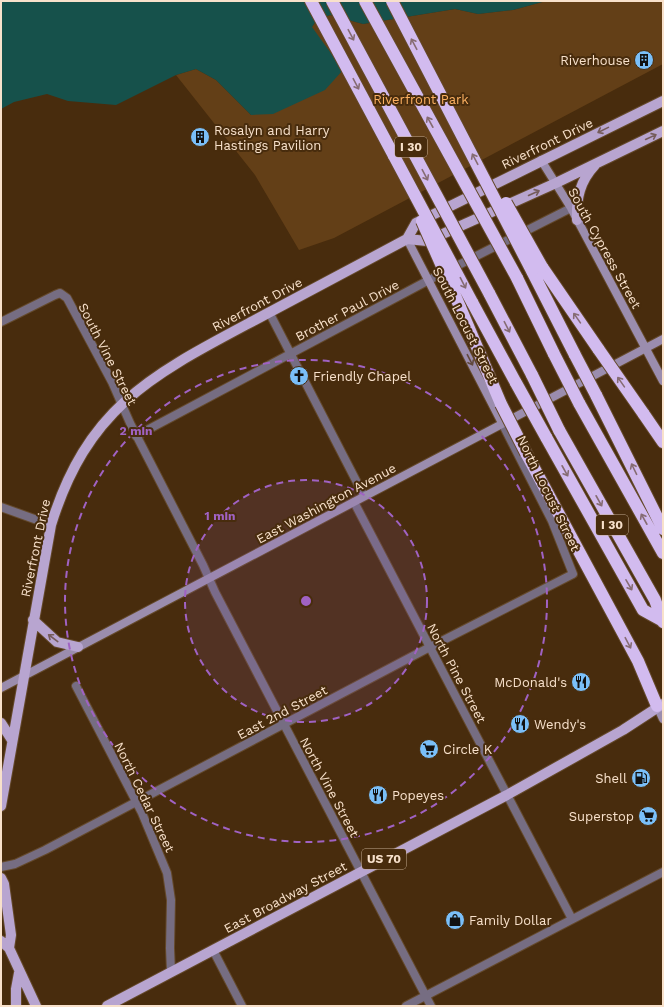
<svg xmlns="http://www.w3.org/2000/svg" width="664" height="1007" viewBox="0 0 664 1007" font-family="'Work Sans',sans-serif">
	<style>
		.green { fill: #633f17 }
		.water { fill: #16514b }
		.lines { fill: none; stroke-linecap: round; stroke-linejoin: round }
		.street-casing { stroke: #64492b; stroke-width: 10 }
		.secondary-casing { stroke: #64492b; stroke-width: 10 }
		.primary-casing { stroke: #64492b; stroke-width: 12 }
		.highway-casing { stroke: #64492b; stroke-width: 14 }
		.street { stroke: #766d82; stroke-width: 8 }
		.secondary { stroke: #9b8dae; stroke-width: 8 }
		.primary { stroke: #b8a5d0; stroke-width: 10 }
		.highway { stroke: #d2bbef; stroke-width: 12 }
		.highway-bridge-casing { stroke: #64492b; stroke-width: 14; stroke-linecap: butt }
		.highway-bridge { stroke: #d2bbef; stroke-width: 12 }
		.oneway { stroke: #866c73 }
		.oneway2 { stroke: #755c5b }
		.oneway3 { stroke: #61493d }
		.ring { fill: none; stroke: #a062c3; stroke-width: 2; stroke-dasharray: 7 5 }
		.labels { text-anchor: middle; stroke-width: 4; stroke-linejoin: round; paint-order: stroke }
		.shield { fill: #482c0d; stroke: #c3ab92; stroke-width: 1 }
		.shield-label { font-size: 12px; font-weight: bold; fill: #f8e1cb }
		.poi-label { font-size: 13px; fill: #f8e1cb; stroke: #482c0d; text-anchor: start }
		.park-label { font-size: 13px; fill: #fcb061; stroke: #482c0d }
		.street-label { font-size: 13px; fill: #f8e1cb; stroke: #482c0d }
		.centre { fill: #a062c3; stroke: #482c0d; stroke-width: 2 }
		.ring-label { font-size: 12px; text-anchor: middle; font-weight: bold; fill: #a062c3; stroke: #482c0d; stroke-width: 4; stroke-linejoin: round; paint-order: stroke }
	</style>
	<rect width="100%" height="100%" fill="#482c0d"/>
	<!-- green -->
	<path class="green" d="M546 1H663V64L334 238 299 250 255 175 176 75 196 69 216 80 251 115 316 21 330 15 363 24 455 9 478 14 513 10Z"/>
	<!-- water -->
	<path class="water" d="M1 1H546L513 10 478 14 455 9 363 24 330 15 316 21 312 27 343 70 325 90 273 114 251 115 216 80 196 69 176 75 116 105 68 101 47 94 14 102 1 109Z"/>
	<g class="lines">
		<!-- street casing -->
		<g class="street-casing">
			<path id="street" d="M269 312 364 496
				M1 322 55 295 60 293 67 298 112 382 130 423 203 565 215 592 431 1006
				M136 436 429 280 571 208
				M354 502 572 919
				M1 507 51 525
				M76 686 142 813 167 873 171 900 170 948 171 972
				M1 867 15 864 45 850 430 647 573 574 552 521 502 423
				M213 950 242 1006
				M406 1006 663 872"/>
		</g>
		<!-- secondary casing -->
		<g class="secondary-casing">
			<path id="secondary" d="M541 160 571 208 663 381
				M407 239 502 423
				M1 688 663 339
				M657 706 663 719"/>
		</g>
		<!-- primary casing -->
		<g class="primary-casing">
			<path id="primary" d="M577 220C576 198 580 181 595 165
				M407 239 427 241 556 183 663 131
				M33 620 57 642 78 647
				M1 723 12 740
				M1 806 51 525C88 406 152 375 255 320 306 293 356 266 407 239L416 223 663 101
				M1 878 4 884 11 935 9 948
				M1 941 9 948 36 1006
				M16 1006V989L19 973
				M107 1006 507 795 623 730 663 704"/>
		</g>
		<!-- highway casing -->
		<g class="highway-casing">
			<path id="highway" d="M311 1 394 156
				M542 267 599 350
				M532 271 575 355
				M517 278 554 354
				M489 293 532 375
				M472 302 516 383
				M460 307 501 404
				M596 395 663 529
				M579 403 663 553
				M643 413 663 442
				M559 430 655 600 663 622
				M546 437 643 610 663 621
				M526 453 638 661 657 706"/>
		</g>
		<!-- street -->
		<use href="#street" class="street"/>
		<!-- secondary -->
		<use href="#secondary" class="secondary"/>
		<!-- primary -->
		<use href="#primary" class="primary"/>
		<!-- highway -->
		<use href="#highway" class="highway"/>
		<!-- highway-bridge casing -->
		<g class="highway-bridge-casing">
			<path id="highway-bridge" d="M332 1 489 293
				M365 1 517 278
				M392 1 532 271
				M394 156 472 302
				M506 203 542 267
				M422 221 460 307
				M599 350 643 413
				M554 354 579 403
				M575 355 596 395
				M532 375 559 430
				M516 383 546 437
				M501 404 526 453"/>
		</g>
		<!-- highway-bridge -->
		<use href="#highway-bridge" class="highway-bridge"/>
	</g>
	<!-- one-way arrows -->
	<defs><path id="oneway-shaft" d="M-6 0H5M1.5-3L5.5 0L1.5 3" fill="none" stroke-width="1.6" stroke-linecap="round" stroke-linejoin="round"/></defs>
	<g class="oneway">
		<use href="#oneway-shaft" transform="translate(351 35) rotate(62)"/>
		<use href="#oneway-shaft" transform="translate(414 44) rotate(-118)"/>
		<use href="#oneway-shaft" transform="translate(356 84) rotate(62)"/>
		<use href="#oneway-shaft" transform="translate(430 122) rotate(-119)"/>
		<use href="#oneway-shaft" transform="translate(475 159) rotate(-118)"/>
		<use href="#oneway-shaft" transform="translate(425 175) rotate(62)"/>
		<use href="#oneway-shaft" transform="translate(463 283) rotate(63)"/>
		<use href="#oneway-shaft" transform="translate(577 318) rotate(-125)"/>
		<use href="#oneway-shaft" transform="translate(507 327) rotate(63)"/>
		<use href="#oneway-shaft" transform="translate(621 382) rotate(-125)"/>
		<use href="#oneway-shaft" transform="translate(634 469) rotate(-116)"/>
		<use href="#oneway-shaft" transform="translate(565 471) rotate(61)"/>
		<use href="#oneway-shaft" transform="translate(599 501) rotate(61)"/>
		<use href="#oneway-shaft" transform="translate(644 519) rotate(-119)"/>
		<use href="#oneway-shaft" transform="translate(629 585) rotate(60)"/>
		<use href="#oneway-shaft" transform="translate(628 643) rotate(62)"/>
	</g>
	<g class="oneway2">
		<use href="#oneway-shaft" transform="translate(603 130) rotate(154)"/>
		<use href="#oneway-shaft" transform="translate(651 137) rotate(-25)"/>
		<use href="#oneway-shaft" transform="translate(534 193) rotate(-24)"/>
		<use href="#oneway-shaft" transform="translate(53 638) rotate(-143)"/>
	</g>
	<use class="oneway3" href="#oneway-shaft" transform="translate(470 360) rotate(63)"/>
	<!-- distance rings -->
	<circle cx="306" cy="601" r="121" fill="#a062c3" fill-opacity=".12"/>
	<g class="ring">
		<circle cx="306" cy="601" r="121"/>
		<circle cx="306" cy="601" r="241"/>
	</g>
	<!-- icons -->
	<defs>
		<g id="building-disc" transform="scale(1)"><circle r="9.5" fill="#7abff8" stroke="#482c0d"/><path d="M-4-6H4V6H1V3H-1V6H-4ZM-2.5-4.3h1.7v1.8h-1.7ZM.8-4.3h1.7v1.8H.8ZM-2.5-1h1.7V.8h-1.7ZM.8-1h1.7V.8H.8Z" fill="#111"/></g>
		<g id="church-disc" transform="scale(1)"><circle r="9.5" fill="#7abff8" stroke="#482c0d"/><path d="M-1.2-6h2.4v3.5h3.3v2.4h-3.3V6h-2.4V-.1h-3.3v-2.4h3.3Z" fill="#111"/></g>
		<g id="restaurant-disc" transform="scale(1)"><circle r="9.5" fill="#7abff8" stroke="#482c0d"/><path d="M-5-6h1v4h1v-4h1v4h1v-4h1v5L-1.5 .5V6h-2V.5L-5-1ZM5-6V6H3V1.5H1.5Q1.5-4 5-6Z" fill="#111"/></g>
		<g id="supermarket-disc" transform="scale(1)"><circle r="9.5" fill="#7abff8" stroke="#482c0d"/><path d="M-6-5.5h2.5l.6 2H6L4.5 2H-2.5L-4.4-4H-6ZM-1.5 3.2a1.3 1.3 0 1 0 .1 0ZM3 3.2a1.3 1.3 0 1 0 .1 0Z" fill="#111"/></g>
		<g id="fuel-disc" transform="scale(1)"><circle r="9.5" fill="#7abff8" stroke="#482c0d"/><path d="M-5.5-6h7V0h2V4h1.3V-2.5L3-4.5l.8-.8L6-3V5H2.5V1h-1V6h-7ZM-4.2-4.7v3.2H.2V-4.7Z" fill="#111"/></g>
		<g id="shop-disc" transform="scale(1)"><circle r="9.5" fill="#7abff8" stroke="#482c0d"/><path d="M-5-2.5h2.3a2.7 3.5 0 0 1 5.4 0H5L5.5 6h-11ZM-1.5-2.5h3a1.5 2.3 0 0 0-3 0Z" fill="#111"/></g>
	</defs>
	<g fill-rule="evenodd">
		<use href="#building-disc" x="644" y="60"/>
		<use href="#building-disc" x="200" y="137"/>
		<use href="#church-disc" x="299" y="376"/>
		<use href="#restaurant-disc" x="581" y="682"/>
		<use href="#restaurant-disc" x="520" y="724"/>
		<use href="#supermarket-disc" x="429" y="749"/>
		<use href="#fuel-disc" x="641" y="778"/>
		<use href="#restaurant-disc" x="378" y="795"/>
		<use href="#supermarket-disc" x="648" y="816"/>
		<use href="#shop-disc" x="455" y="920"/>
	</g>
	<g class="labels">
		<!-- shield labels -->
		<g class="shield">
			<rect x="395" y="137" width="32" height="20" rx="3"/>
			<rect x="596" y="515" width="32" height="20" rx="3"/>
			<rect x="362" y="849" width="44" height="20" rx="3"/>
		</g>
		<g class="shield-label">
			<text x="411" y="151">I 30</text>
			<text x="612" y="529">I 30</text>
			<text x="384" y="863">US 70</text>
		</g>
		<!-- poi labels -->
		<g class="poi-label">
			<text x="630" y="65" text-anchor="end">Riverhouse</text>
			<text x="214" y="135">Rosalyn and Harry<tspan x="214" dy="15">Hastings Pavilion</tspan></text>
			<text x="313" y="381">Friendly Chapel</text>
			<text x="567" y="687" text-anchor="end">McDonald's</text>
			<text x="534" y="729">Wendy's</text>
			<text x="443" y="754">Circle K</text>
			<text x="627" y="783" text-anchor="end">Shell</text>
			<text x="392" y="800">Popeyes</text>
			<text x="634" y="821" text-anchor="end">Superstop</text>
			<text x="469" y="925">Family Dollar</text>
		</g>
		<!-- park labels -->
		<g class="park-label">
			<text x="421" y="104">Riverfront Park</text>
		</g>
		<!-- street labels -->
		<g class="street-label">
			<text transform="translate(547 143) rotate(-26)" y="5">Riverfront Drive</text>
			<text transform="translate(605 248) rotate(61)" y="5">South Cypress Street</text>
			<text transform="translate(257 304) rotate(-28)" y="5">Riverfront Drive</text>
			<text transform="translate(347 310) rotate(-28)" y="5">Brother Paul Drive</text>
			<text transform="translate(466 325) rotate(63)" y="5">South Locust Street</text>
			<text transform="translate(108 354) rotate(63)" y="5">South Vine Street</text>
			<text transform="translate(549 493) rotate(64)" y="5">North Locust Street</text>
			<text transform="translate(326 503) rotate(-28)" y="5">East Washington Avenue</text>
			<text transform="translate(35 548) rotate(-78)" y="5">Riverfront Drive</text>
			<text transform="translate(457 673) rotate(62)" y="5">North Pine Street</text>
			<text transform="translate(282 712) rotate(-28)" y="5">East 2nd Street</text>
			<text transform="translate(330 787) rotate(62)" y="5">North Vine Street</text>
			<text transform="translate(145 797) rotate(64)" y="5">North Cedar Street</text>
			<text transform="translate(285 897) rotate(-28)" y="5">East Broadway Street</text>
		</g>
	</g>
	<circle cx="306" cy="601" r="6" class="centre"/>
	<g class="ring-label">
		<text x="136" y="435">2 min</text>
		<text x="220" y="520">1 min</text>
	</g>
	<!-- border -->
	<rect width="664" height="1007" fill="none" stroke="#f8e1cb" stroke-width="4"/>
</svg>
